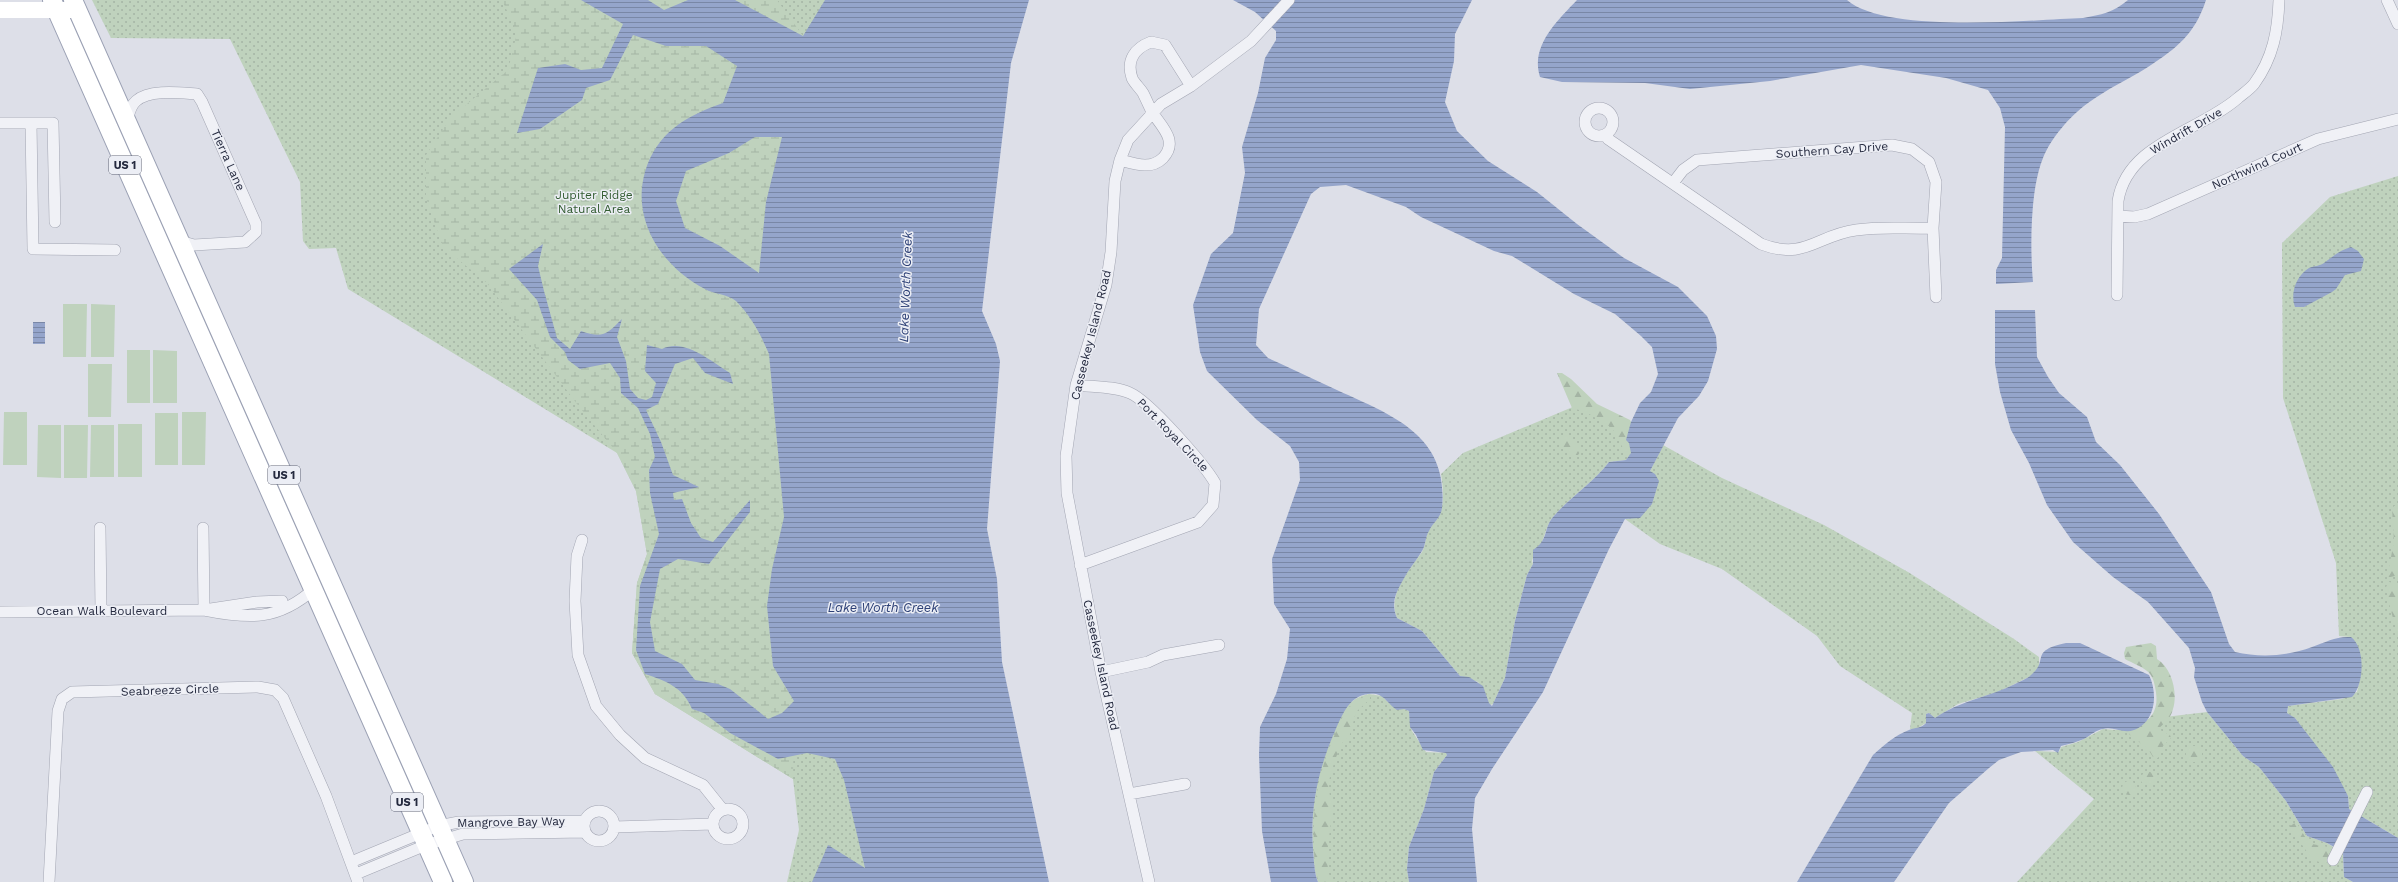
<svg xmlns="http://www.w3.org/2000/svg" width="2398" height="882" viewBox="0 0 2398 882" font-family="'Work Sans',sans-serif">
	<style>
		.grass { fill: url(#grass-dots) }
		.forest { fill: url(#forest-firs) }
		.wetland { fill: url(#wetland-marsh) }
		.garden { fill: #bfd2bd }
		.water { fill: url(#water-rules); fill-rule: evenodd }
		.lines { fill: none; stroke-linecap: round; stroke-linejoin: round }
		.street-casing { stroke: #a2a5b2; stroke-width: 12 }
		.primary-casing { stroke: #9ba1b4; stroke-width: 20 }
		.street { stroke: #f0f1f6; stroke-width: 11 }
		.secondary { stroke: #fff; stroke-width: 16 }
		.primary { stroke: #fff; stroke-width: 18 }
		.labels { text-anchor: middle; stroke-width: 3; stroke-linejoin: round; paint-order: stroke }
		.shield { fill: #eceef5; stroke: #616576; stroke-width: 1 }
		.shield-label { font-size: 11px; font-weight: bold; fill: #252a3f }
		.street-label { font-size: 12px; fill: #252a3f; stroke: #eceef5 }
		.park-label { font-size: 12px; fill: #325c31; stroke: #eceef5 }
		.water-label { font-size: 13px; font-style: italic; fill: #2d4076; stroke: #eceef5 }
	</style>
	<defs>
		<pattern id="grass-dots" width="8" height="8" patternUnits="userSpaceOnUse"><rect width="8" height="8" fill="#bfd2bd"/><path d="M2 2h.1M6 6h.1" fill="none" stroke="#a4b4a4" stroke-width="1.8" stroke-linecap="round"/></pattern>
		<pattern id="forest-firs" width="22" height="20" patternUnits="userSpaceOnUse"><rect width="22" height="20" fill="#bfd2bd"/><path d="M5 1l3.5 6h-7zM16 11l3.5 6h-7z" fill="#a4b4a4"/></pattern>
		<pattern id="wetland-marsh" width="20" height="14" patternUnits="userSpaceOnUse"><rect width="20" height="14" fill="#bfd2bd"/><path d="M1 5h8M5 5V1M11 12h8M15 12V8" fill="none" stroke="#a4b4a4"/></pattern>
		<pattern id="water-rules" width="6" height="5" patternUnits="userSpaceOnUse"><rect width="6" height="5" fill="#95a5cb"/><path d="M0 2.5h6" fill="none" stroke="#7987a6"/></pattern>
	</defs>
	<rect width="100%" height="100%" fill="#dddfe8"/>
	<!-- grass -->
	<path class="grass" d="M92 0H856L850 773 877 882H787L799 830 793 779 655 694 632 653 637 583 647 554 636 491 617 453 348 289 336 248 309 249 303 241 300 182 230 39 111 38Z
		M2398 176V838L2349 809 2348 796 2295 718 2287 714 2288 706 2342 699 2357 692C2362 675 2364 650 2351 637L2339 636 2336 563 2283 398 2282 243 2330 197Z
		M1575 406 1609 418 1632 453 1626 460 1609 462C1593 483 1570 497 1553 517 1546 525 1545 538 1539 548H1536L1532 561 1533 564 1527 575 1515 621 1505 678 1493 704 1490 705 1478 682 1460 676 1422 631 1397 618C1387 595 1409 570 1422 552 1426 545 1425 535 1430 528 1434 522 1439 519 1441 511 1444 500 1443 485 1441 474L1463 453Z
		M1663 445 1722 478 1824 525 1908 572 2014 639 2039 657V667L2031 676 1998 692 1958 704 1935 718 1929 713 1926 714V723L1916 729H1910L1912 713 1840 666 1817 636 1722 569 1660 544 1625 519 1633 517 1637 518 1650 471Z
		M1369 694 1382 696 1389 703 1409 711 1412 731 1426 752 1447 753V755L1434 772 1424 809 1409 847 1407 869 1409 882H1318C1314 872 1314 860 1313 849 1310 807 1317 770 1334 732 1342 714 1347 698 1369 694Z
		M2207 712 2243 756 2259 767 2286 801 2307 836 2327 843 2343 853 2344 877 2353 882H2017L2094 799 2035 751 2059 752 2061 747 2078 742 2103 729 2116 730 2140 727 2148 719Z"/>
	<!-- forest -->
	<path class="forest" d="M1557 373H1562L1571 379 1597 404 1630 420 1637 433 1631 456 1624 450 1612 428 1586 412 1572 408Z
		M1567 436 1581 447V451L1578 455H1572L1559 446 1561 439Z
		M2398 503V575L2387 578 2394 541 2392 508Z
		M2389 582 2398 584V633C2396 631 2386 592 2386 588 2386 586 2388 584 2389 582Z
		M2151 643 2156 646 2157 659C2172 668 2178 693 2173 709 2171 718 2165 723 2158 729L2170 735 2171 738 2162 747 2158 758 2153 757 2148 749 2129 734C2148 721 2161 714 2155 687 2154 681 2152 675 2147 671 2141 666 2132 663 2125 659L2124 653 2126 647Z
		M1370 696V699L1356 712 1349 738 1344 740C1337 753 1332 767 1329 781 1327 789 1332 800 1332 809 1332 827 1321 867 1333 882H1319C1315 871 1314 857 1314 846 1312 806 1319 770 1335 734 1343 716 1349 698 1370 696Z
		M2186 754a8 8 0 1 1 16 0a8 8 0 1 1-16 0Z
		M2146 771 2157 774C2156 781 2150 786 2143 784L2139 778Z
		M2122 788a7 7 0 1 1 14 0a7 7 0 1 1-14 0Z
		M2296 822 2307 840 2312 844 2333 848 2326 864 2313 860 2289 827Z"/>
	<!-- wetland -->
	<path class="wetland" d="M502 0H777L803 36 723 103 695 113 642 209 652 240 666 258 705 290 735 300 759 330 769 354 784 517 772 569 767 606 773 666 794 701 793 779 655 694 632 653 637 583 647 554 636 491 617 453 577 404 487 283 443 247 426 198V155L450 118 508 70 517 33Z
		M755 137H782L766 203 759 274 720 246 685 228 676 201 686 171 729 153Z"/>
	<!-- garden -->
	<path class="garden" d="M63 304H87L86 357H63Z
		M91 304 115 305 114 357H91Z
		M127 350H150V403H127Z
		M153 350 177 351V403H153Z
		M88 364H112L111 417H88Z
		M4 412H27V465H3Z
		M182 412H206L205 465H182Z
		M155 413H178V465H155Z
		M118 424H142V477H118Z
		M38 425H61V478L37 477Z
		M64 425H88L87 478H64Z
		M91 425H114V477H90Z"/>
	<!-- water -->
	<path class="water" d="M581 0H648L664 10 688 0H735L803 36 825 0H1029L1011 63 982 311 996 344 1000 361 987 529 997 579 1002 662 1049 882H812L828 845 865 868 844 780 835 759 807 753 778 759 730 733 704 713 692 709C683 687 666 681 645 674L636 650 640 586 659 534 650 493 649 470 655 457 650 434 638 408 621 393 620 378 610 363 580 369 568 360 565 352 550 337 537 300 509 269 543 244 538 266 544 291 557 338 570 349 581 331C603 339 607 334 622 319L617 337 626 361 630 389 638 398 646 400 652 397 656 383 645 371 647 345 662 349C685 338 710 361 730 373L733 384 705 373 693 358 675 364 658 404 646 410 661 442 673 475 699 487 673 493 674 500 682 499 691 523 701 538 713 542 750 500V512L709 564 678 559 660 569 650 622 655 651 682 664 695 680 718 684 730 689 768 719 782 713 794 701 773 666 767 606 772 569 784 517 769 354C761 335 751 316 736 301 728 294 713 294 705 289 662 267 631 220 645 172 657 132 686 116 723 103L737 66 706 46H666L633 35 610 80 586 88 582 100 540 129 517 133 538 68 565 64 581 70 602 68 623 24ZM755 137H782L766 202 759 273 720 246 685 228 676 201 686 171 729 153Z
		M1233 0H1472L1455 34 1454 61 1445 102 1457 131 1488 161 1537 192 1577 224 1624 258 1678 287 1707 316 1716 336 1717 349 1708 381 1699 396 1678 418 1650 471 1655 474 1659 481 1652 504 1640 518 1625 519 1609 549 1543 692 1492 769 1475 798 1472 829 1477 882H1409L1407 869 1409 847 1424 809 1434 772 1447 755 1446 753 1423 750 1416 735 1410 727 1409 711 1404 709 1397 710C1389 705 1385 696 1376 694 1351 691 1343 713 1335 731 1318 770 1310 807 1313 849 1314 860 1314 872 1318 882H1271L1262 831 1259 755 1260 727 1276 694 1287 659 1290 629 1274 604 1272 559 1300 480 1299 462 1290 446 1257 420 1207 371 1200 352 1193 305 1211 254 1233 233 1245 173 1242 147 1258 93 1265 58 1276 40V31L1255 12ZM1346 185 1406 207 1421 217 1494 251 1512 256 1574 294 1615 314 1641 336 1652 347 1658 374 1651 392 1640 403 1631 422 1626 440 1629 443 1631 453 1626 460 1609 462C1593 483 1570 497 1553 517 1543 529 1549 540 1533 550V564L1527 575 1515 621 1505 678 1492 706 1489 703 1483 686 1469 677 1460 676 1422 631 1397 618C1389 600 1399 588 1407 573 1412 565 1418 558 1422 551 1426 545 1425 537 1429 531 1433 522 1441 518 1442 508 1449 436 1394 416 1339 391 1319 382 1299 372 1279 363L1268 358 1256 345 1259 309 1311 194 1320 187Z
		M1577 0H1847C1886 34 2029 20 2083 18 2101 15 2114 12 2128 0H2206C2195 34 2177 48 2148 67 2129 79 2107 89 2088 103 2070 116 2051 138 2043 158 2030 189 2030 249 2033 282L1996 284V270L2002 258 2005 127 2000 108 1988 90 1946 78 1861 65 1770 81 1690 89 1645 83 1562 82 1540 77C1530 46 1557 21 1577 0Z
		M2351 247 2358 251 2364 259 2361 271 2345 275 2336 289 2332 292 2304 307H2295C2290 293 2296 276 2309 268 2314 266 2320 266 2324 263 2332 257 2340 250 2351 247Z
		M1995 310H2035L2037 357 2048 377 2059 393 2087 417 2096 442 2120 465 2159 514 2211 592 2229 644 2235 652C2261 658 2288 656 2312 647 2326 642 2336 636 2351 637 2366 648 2364 685 2352 697L2288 706 2287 713 2295 718 2333 767 2348 796 2349 809 2398 838V882H2353L2344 877 2343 852 2327 843 2307 836 2286 801 2259 767 2243 756 2207 712 2202 702 2194 677 2195 668 2189 648 2148 602 2113 577 2073 542 2047 505 2029 463 2011 430 2000 392 1995 364Z
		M33 322H45V344H33Z
		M2066 643H2080L2149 675C2158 693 2156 722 2134 730 2123 734 2113 726 2103 729 2096 730 2091 735 2084 739 2077 742 2069 744 2061 746L2058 753 2053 750 2021 752 1999 760 1989 768 1949 803 1894 882H1797L1873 755C1883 746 1895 735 1909 730 1916 727 1920 729 1926 723V714L1929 713 1935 718C1959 701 1989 697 2015 684 2020 681 2027 679 2031 675 2050 660 2028 651 2066 643Z"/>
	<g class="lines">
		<!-- street casing -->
		<g class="street-casing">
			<path id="street" d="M2387 0 2398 24
				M1585 122a14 14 0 1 1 28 0a14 14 0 1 1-28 0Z
				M127 121C129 114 130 106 136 101 150 89 180 93 197 94L202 102 256 224V232L245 242 194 245 180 241
				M0 123H53L55 222
				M31 123 33 249 115 250
				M1605 135 1608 139 1761 244C1805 261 1817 235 1856 230 1881 226 1908 229 1933 228
				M1120 160C1135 164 1151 170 1163 158 1179 141 1161 126 1152 112 1149 106 1146 99 1143 93 1140 88 1134 83 1132 78 1126 60 1135 48 1151 42L1165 45 1191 86
				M1673 183 1683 170 1697 160 1892 145 1912 149 1929 162 1936 182 1933 228 1936 297
				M2118 216 2134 217 2148 214 2318 139 2398 119
				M2117 295 2118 201C2127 143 2199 132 2238 98 2244 93 2250 89 2254 84 2273 58 2278 31 2279 0
				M1076 385C1093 387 1115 386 1130 393 1149 401 1205 465 1215 483L1213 505 1198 522 1080 565
				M100 528 101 611
				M203 528 204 610 257 602 282 601
				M582 540 577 556 575 601 578 655 596 706 620 735 645 758 703 785 723 810
				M0 612 204 610C249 619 278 621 314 589
				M1101 672 1148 662 1163 655 1219 645
				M1129 794 1185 784
				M713 824a15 15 0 1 1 30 0a15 15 0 1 1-30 0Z
				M584 826a15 15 0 1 1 30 0a15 15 0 1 1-30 0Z
				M614 827 713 824
				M2333 860 2367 792
				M351 862 438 826 459 822 585 821
				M356 874 426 845 463 834 585 832
				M49 882 58 711 62 699 72 692 258 687 275 690 283 698 326 796 358 882
				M1149 882 1101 672 1067 493 1066 456 1076 385 1106 285 1111 252 1115 181 1120 160 1128 140 1161 104 1191 86 1251 41 1289 0"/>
		</g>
		<!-- primary casing -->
		<g class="primary-casing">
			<path id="primary" d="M52 0 443 882
				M73 0 464 882"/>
		</g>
		<!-- street -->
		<use href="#street" class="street"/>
		<!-- secondary -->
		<path class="secondary" d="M0 10H78"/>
		<!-- primary -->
		<use href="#primary" class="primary"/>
	</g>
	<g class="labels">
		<!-- shield labels -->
		<g class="shield">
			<rect x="109" y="156" width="32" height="18" rx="3"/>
			<rect x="268" y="466" width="32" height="18" rx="3"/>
			<rect x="391" y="793" width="32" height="18" rx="3"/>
		</g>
		<g class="shield-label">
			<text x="125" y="169">US 1</text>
			<text x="284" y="479">US 1</text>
			<text x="407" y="806">US 1</text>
		</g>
		<!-- street labels -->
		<g class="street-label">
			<text transform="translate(2186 131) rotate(-30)" y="4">Windrift Drive</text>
			<text transform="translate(1832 150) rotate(-4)" y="4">Southern Cay Drive</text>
			<text transform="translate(228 160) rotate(66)" y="4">Tierra Lane</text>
			<text transform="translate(2257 166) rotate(-24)" y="4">Northwind Court</text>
			<text transform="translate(1091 335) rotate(-76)" y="4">Casseekey Island Road</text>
			<text transform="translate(1173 435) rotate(46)" y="4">Port Royal Circle</text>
			<text x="102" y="615">Ocean Walk Boulevard</text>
			<text transform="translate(1101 665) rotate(78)" y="4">Casseekey Island Road</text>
			<text transform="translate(170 690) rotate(-2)" y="4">Seabreeze Circle</text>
			<text transform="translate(511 822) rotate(-1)" y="4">Mangrove Bay Way</text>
		</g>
		<!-- park labels -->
		<g class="park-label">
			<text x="594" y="199">Jupiter Ridge<tspan x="594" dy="14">Natural Area</tspan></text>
		</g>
		<!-- water labels -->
		<g class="water-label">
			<text transform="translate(905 287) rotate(-88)" y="5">Lake Worth Creek</text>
			<text x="883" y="612">Lake Worth Creek</text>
		</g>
	</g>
</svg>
